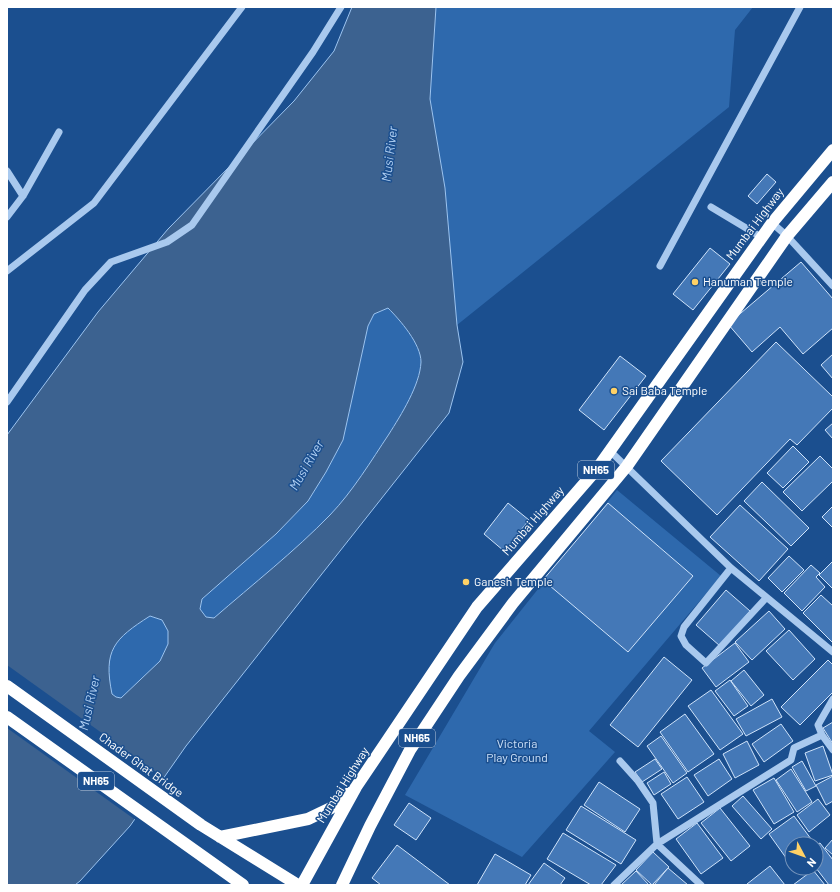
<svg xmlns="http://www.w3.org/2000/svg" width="840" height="892" viewBox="0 0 840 892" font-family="Barlow,sans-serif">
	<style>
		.green { fill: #2e69ad }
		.water { fill: #3c6290; stroke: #9cc4f0; fill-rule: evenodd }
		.pier { fill: #1b4f8f }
		.building { fill: #4478b7; stroke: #cfe3fa }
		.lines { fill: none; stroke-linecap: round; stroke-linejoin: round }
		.minor { stroke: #a9c9ee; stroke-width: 7 }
		.highway { stroke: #fff; stroke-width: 12 }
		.poi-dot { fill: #ffd166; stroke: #1b4f8f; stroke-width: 1.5 }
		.labels { text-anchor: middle; stroke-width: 3; stroke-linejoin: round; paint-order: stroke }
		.shield { fill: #1b4f8f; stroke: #bbcadd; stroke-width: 1 }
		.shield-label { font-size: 11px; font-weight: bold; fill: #fff }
		.street-label { font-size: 12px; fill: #fff; stroke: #1b4f8f }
		.poi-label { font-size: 12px; fill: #fff; stroke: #1b4f8f; text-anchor: start }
		.park-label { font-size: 12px; fill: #cfe3fa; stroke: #1b4f8f }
		.water-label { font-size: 13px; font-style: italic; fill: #b5d3f5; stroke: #1b4f8f }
	</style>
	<rect width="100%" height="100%" fill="#1b4f8f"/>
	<!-- green -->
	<path class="green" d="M436 7H753L735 30 729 107 457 325 445 188 430 99Z
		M388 308C400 320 421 344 421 362 420 385 402 415 389 434 371 461 353 491 330 515 294 552 253 584 214 618L206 617 200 609 202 599 276 534 308 501 326 472 343 440 368 326 374 314Z
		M617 490 721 576 589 731 615 752 522 857 405 795 495 643Z
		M150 616 162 620 168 631V644L160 661 121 698H116L112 694C103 650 114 639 150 616Z"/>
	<!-- water -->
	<path class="water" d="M352 7H436L430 99 445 188 457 325 463 362 449 413 186 746 130 826 80 881 75 885H7V435L98 312 168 229 294 101 334 51ZM388 308C400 320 421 344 421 362 420 385 401 415 389 434 371 461 353 491 330 515 294 552 253 584 214 618L206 617 200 609 202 599 276 534 308 501 326 472 343 440 368 326 374 314ZM150 616 162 620 168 631V644L160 661 121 698 116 697 112 694C103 650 114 639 150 616Z"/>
	<!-- pier -->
	<path class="pier" d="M7 665 166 779 137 821 7 728Z"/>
	<!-- building -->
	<path class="building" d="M767 174 776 182 757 204 748 196Z
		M710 248 730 264 693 310 673 294Z
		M801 262 833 299V328L803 354 780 327 752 352 728 324Z
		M776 342 833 397V408L797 445 790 439 717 515 661 461Z
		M833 354V379L821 365Z
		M620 356 646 376 604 430 579 410Z
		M833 423V439L825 430Z
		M793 446 809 462 783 488 767 473Z
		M820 456 833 469V481L802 511 783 492Z
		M762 482 809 528 791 546 744 501Z
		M508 503 529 520 504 551 484 534Z
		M608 503 693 576 628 652 543 580Z
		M740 505 788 549 759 581 710 537Z
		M833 506V528L822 517Z
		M789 556 804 570 782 592 768 578Z
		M833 561V589L819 575Z
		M811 565 820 573 816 577 825 587 802 611 784 593Z
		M726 590 750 611 720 646 696 625Z
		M821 595 833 606V643L803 613Z
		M769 611 785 629 752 660 735 642Z
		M789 630 815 659 793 680 766 651Z
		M735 643 749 662 716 687 702 668Z
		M664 657 692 680 638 747 610 725Z
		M828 660 833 665V692L800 725 781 707Z
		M744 670 764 695 751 706 731 681Z
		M730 680 748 706 734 716 715 691Z
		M711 690 743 734 720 750 688 706Z
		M772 699 782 717 746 736 736 719Z
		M685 714 714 754 688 772 660 732Z
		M833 722V744L823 728Z
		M781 724 793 741 764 762 752 744Z
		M661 736 687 773 673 783 647 746Z
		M747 741 759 765 735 778 723 754Z
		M823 746 833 775 815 781 805 753Z
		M655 759 662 769 642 782 635 772Z
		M719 759 732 779 708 796 694 775Z
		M802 761 816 786 806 791 792 767Z
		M791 769 812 802 797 812 776 780Z
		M664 772 671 784 654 795 647 783Z
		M833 776V801L826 805 816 785Z
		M687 777 704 802 678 819 661 794Z
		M774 778 794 812 774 824 753 790Z
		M599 782 640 809 625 832 584 805Z
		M743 796 772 829 761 839 732 806Z
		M818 799 830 815 809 832 797 815Z
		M409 803 431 818 416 840 394 825Z
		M581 806 636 840 621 864 566 830Z
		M720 808 750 846 731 861 701 823Z
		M794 816 814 843 792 844V860L789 862 769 834Z
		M697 823 723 858 701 874 676 839Z
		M563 833 616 865 601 885H591L547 859Z
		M833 839V855L825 848Z
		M820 843 833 860V885H829L816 868V845Z
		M397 845 450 885H381L372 878Z
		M653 852 669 867 652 885 636 870Z
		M495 854 531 875 525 885H477Z
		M544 863 565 878 560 885H528Z
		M770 866 785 885H747V884Z
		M668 868 688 885H654Z
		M813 870 825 885H793Z
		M636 871 649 885H621Z"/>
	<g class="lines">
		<!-- minor -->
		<path class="minor" d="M7 171 23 196
			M711 207 761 237
			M7 217 23 196 59 132
			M772 223 787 236 833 286
			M660 266 800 7
			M7 271 94 203 242 7
			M7 402 85 290 111 262 167 242 192 225 313 52 341 7
			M610 451 731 568 833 652
			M731 568 684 627 681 636 686 645 706 663 766 598
			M833 699 818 725 822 735 833 750
			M620 761 638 781 653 803 657 844 701 885
			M614 885 657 844 791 760 794 748 822 735"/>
		<!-- highway -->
		<path class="highway" d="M7 686 201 825 298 885
			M7 717 243 885
			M220 837 308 819 331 808 349 793
			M302 885 356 787 477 607 597 469 772 223 833 150
			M342 885 370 826 410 750 459 676 513 603 627 466 787 236 833 182"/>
	</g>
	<!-- markers -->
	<g class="poi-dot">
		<circle cx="695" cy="282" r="4"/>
		<circle cx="614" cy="391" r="4"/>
		<circle cx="466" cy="582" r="4"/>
	</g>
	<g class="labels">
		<!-- shield labels -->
		<g class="shield">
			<rect x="578" y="461" width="36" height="18" rx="3"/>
			<rect x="399" y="729" width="36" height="18" rx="3"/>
			<rect x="78" y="772" width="36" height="18" rx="3"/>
		</g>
		<g class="shield-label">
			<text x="596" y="474">NH65</text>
			<text x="417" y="742">NH65</text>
			<text x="96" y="785">NH65</text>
		</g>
		<!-- street labels -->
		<g class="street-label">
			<text transform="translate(755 224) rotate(-53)" y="4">Mumbai Highway</text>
			<text transform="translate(533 521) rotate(-49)" y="4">Mumbai Highway</text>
			<text transform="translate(141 765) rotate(36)" y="4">Chader Ghat Bridge</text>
			<text transform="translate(343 785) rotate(-58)" y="4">Mumbai Highway</text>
		</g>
		<!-- poi labels -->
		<g class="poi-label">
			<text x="703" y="286">Hanuman Temple</text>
			<text x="622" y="395">Sai Baba Temple</text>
			<text x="474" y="586">Ganesh Temple</text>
		</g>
		<!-- park labels -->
		<g class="park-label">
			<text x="517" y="748">Victoria<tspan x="517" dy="14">Play Ground</tspan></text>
		</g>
		<!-- water labels -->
		<g class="water-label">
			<text transform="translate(389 154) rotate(-83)" y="5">Musi River</text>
			<text transform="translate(306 465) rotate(-60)" y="5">Musi River</text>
			<text transform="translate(89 703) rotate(-77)" y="5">Musi River</text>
		</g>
	</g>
	<!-- border -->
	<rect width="840" height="892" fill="none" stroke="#ffffff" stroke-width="16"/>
	<!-- north arrow -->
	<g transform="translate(804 856) rotate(131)"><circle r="19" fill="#1b4f8f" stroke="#7695bc"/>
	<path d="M0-3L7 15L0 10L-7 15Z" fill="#ffd166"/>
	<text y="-6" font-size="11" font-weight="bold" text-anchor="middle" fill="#ffffff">N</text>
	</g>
</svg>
